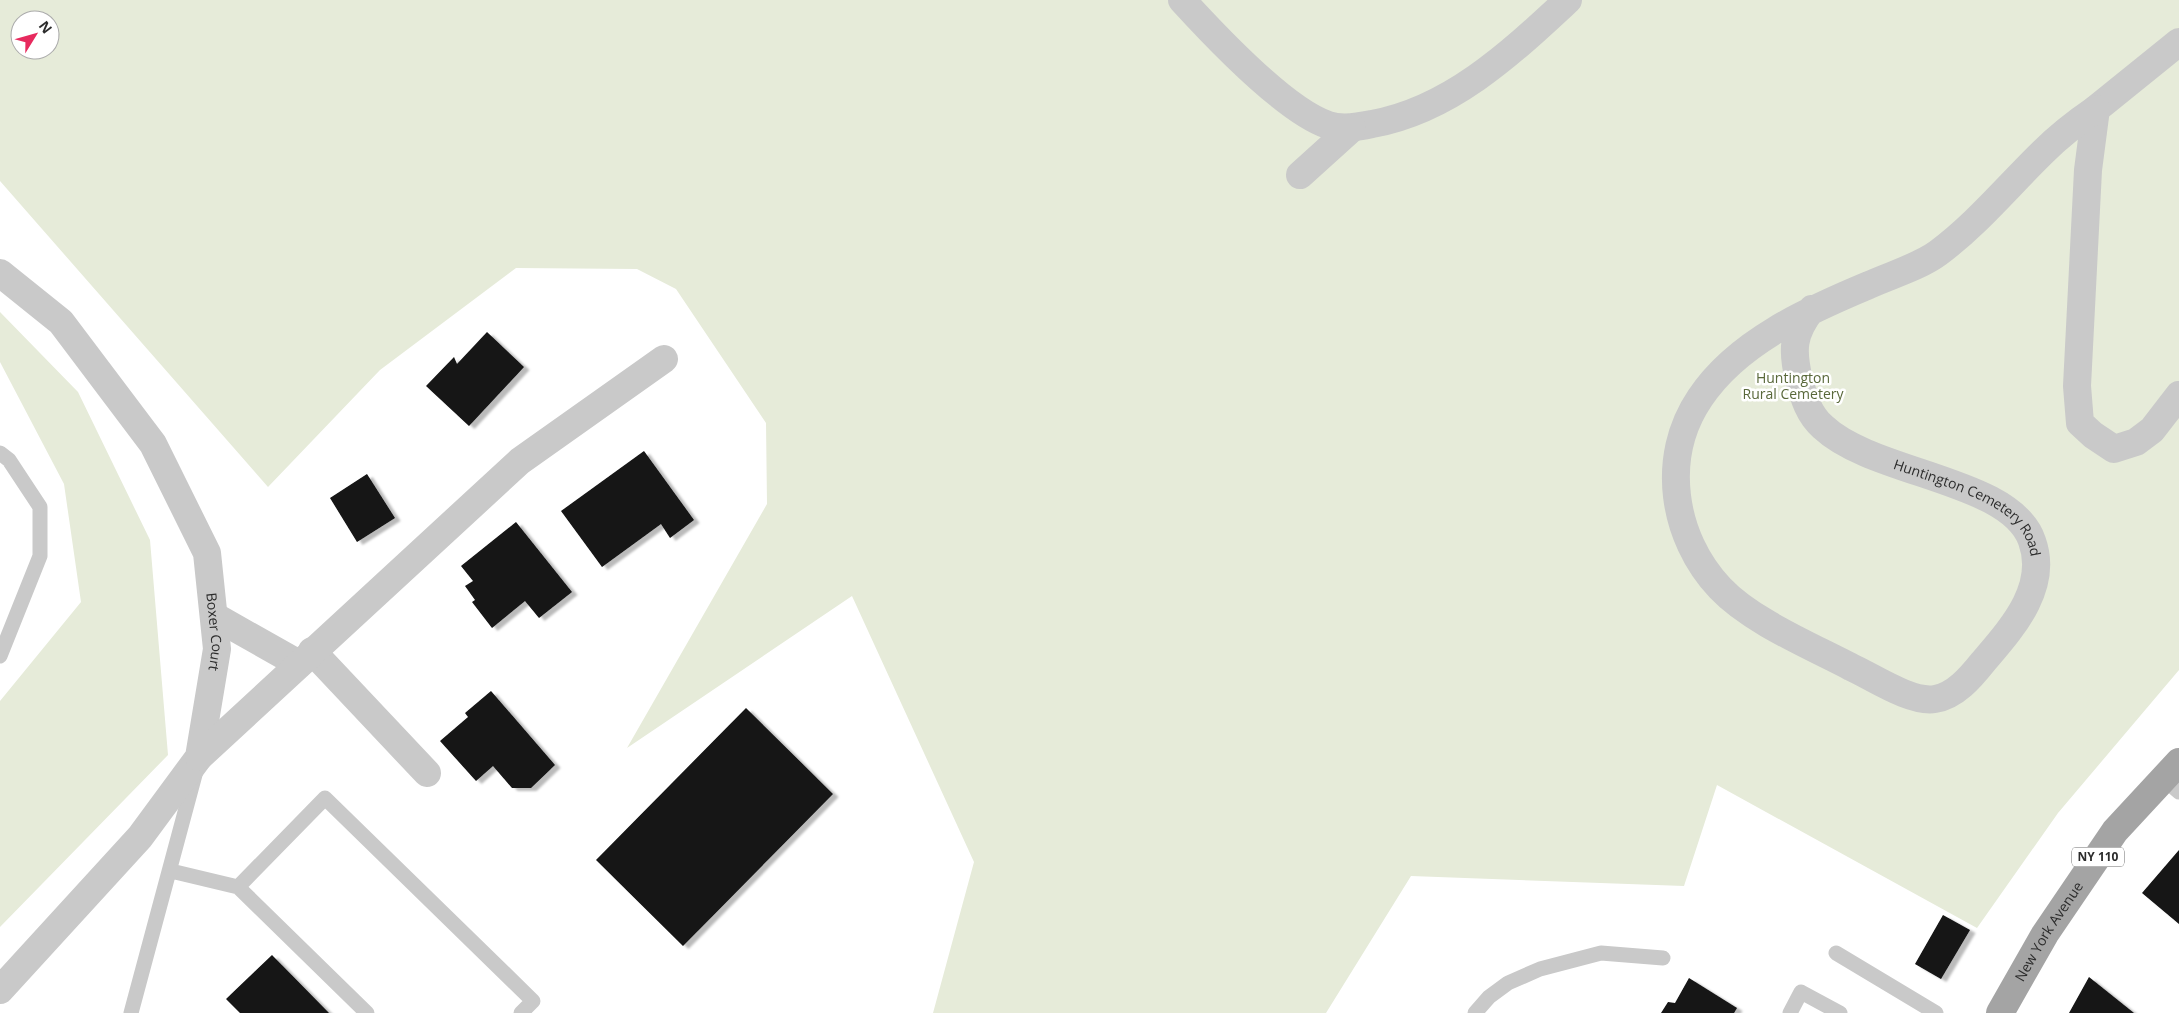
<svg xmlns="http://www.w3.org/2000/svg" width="2179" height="1013" viewBox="0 0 2179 1013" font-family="'Open Sans',sans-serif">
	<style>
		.green { fill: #e6ebd9; fill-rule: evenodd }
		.building { fill: #131313; filter: url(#shadow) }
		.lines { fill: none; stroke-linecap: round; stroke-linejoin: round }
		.lane { stroke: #c9c9c9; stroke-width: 15 }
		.street { stroke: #c9c9c9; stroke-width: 28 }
		.primary { stroke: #a4a4a4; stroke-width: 28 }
		.labels { text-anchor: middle; stroke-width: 5; stroke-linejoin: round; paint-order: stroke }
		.shield { fill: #fff; stroke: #6b6b6b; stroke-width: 1 }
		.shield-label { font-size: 12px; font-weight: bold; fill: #2c2c2c }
		.park-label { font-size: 14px; fill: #59683a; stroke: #fff }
		.street-label { font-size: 14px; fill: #2c2c2c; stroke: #fff }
	</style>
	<defs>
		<filter id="shadow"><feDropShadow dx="5.5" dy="3" stdDeviation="1" flood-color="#0004"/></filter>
	</defs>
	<rect width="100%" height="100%" fill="#fff"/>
	<!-- green -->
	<path class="green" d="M0 0H2179V670L2058 813 1977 928 1717 785 1684 886 1411 876 1326 1013H933L974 862 852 596 627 748 767 504 766 423 676 289 637 269 516 268 380 370 268 487 0 181ZM20 20H50V50H20Z
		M0 312 78 392 150 540 168 755 0 927V701L81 602 64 484 0 362Z"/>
	<!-- building -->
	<path class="building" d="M487 332 524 367 469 426 426 386 454 357 457 364Z
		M644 451 694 520 670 538 661 524 602 567 561 511Z
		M367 474 395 518 357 542 330 498Z
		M516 522 572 592 539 618 525 601 492 628 472 602 475 600 465 586 473 581 461 566Z
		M491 691 555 765 531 788H512L493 766 476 781 440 741 468 717 465 713Z
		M746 708 833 794 683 946 596 860Z
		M2179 850V924L2142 893Z
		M1943 915 1970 930 1941 979 1915 964Z
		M272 955 329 1013H240L226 999Z
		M2089 977 2134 1013H2069Z
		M1689 978 1737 1008 1734 1013H1661L1668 1002 1675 1003Z"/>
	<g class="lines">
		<!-- lane -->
		<path class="lane" d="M0 453 9 460 40 507V556L0 656
			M2164 779 2179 792
			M171 871 238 887 367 1013
			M238 887 325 798 533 1001 521 1013
			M1836 953 1936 1013
			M131 1013 196 771
			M1475 1013 1489 997 1508 983 1540 969 1601 953 1663 958
			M1790 1013 1801 992 1840 1013"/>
		<!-- street -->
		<g class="street">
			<path d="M1182 0C1214 35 1284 110 1328 125 1342 130 1358 127 1372 124 1451 110 1512 52 1568 0"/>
			<path d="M2179 42 2096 109 2088 170 2077 386 2080 423 2093 435 2114 449 2136 442 2152 430 2179 395"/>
			<path d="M1300 175 1352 128"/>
			<path id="s1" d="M0 273 61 322 153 444 207 553 217 649 199 757 140 837 0 990"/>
			<path id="s2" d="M1812 309C1792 334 1792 351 1799 380 1804 398 1809 415 1823 427 1874 475 2011 479 2032 541 2049 588 2011 629 1983 662 1971 677 1955 696 1935 699 1911 703 1873 677 1851 667 1811 646 1751 621 1720 588 1672 537 1660 457 1700 398 1737 342 1809 310 1869 285 1891 275 1919 267 1938 253 1977 224 2008 186 2043 152 2059 136 2077 122 2096 109"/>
			<path d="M214 616 299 664"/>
			<path d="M312 651 427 773"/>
			<path d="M199 757 520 461 664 359"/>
		</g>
		<!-- primary -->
		<path class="primary" id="s3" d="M2000 1013 2045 934 2115 831 2179 762"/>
	</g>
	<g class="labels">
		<!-- shield labels -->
		<rect class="shield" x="2072" y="847.5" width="52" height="19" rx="4"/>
		<g class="shield-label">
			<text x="2098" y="861">NY 110</text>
		</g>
		<!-- park labels -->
		<g class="park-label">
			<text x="1793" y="383">Huntington<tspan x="1793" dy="16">Rural Cemetery</tspan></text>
		</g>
		<!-- street labels -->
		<g class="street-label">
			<text dy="5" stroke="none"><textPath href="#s2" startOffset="299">Huntington Cemetery Road</textPath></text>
			<text dy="5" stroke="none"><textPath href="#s1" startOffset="432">Boxer Court</textPath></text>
			<text dy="5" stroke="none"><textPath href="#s3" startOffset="95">New York Avenue</textPath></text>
		</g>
	</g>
	<!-- north arrow -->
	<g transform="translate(35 35) rotate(53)"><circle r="24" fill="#ffffff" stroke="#ababab"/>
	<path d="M0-4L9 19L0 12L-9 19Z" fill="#e72a5e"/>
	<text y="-8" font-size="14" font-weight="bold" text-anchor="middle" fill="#2c2c2c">N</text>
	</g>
</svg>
